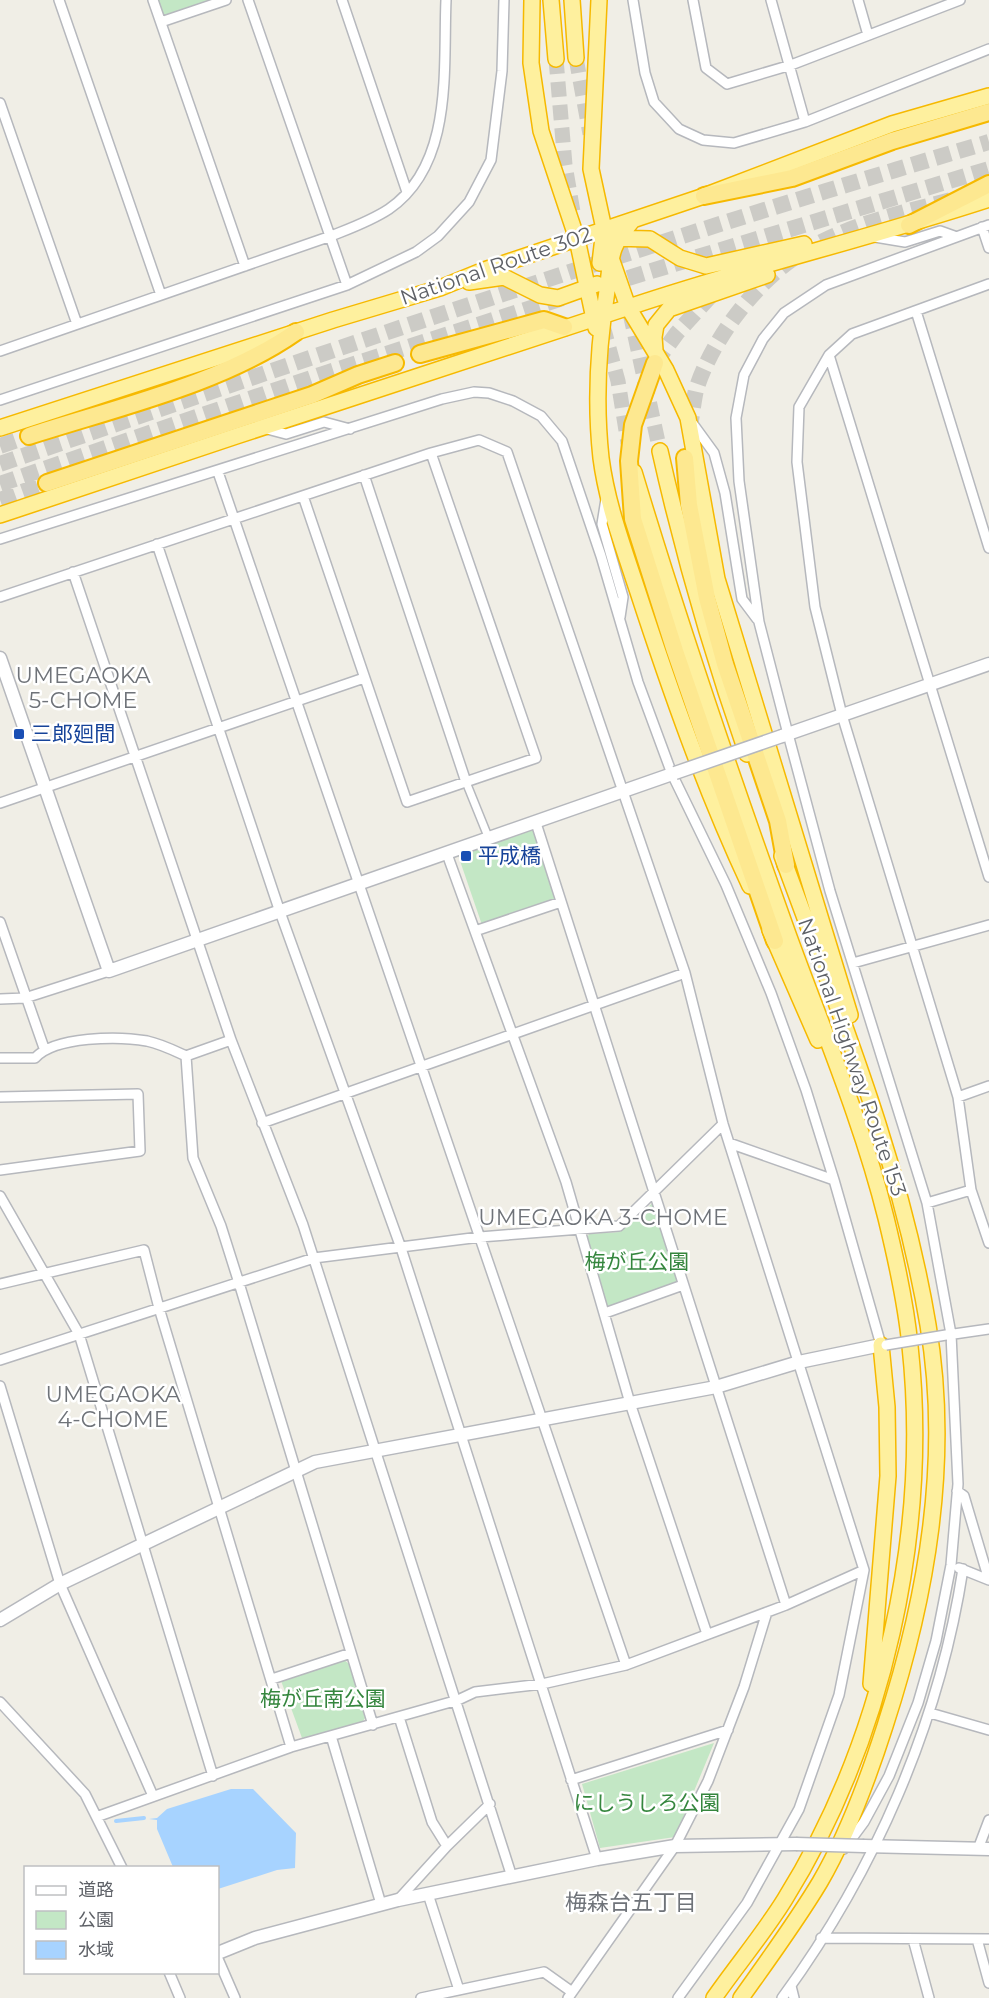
<svg xmlns="http://www.w3.org/2000/svg" width="989" height="1998" viewBox="0 0 989 1998" font-family="Montserrat,'Noto Sans JP',sans-serif">
	<style>
		.green { fill: #c3e7c5 }
		.water { fill: #a7d3ff }
		.lines { fill: none; stroke-linecap: round; stroke-linejoin: round }
		.stream { stroke: #a7d3ff; stroke-width: 4 }
		.trunk-tunnel { stroke: #cccbc6; stroke-width: 15; stroke-dasharray: 15 8; stroke-linecap: butt }
		.motorway-tunnel { stroke: #cccbc6; stroke-width: 16; stroke-dasharray: 16 8; stroke-linecap: butt }
		.pedestrian-casing { stroke: #b6b8bd; stroke-width: 10 }
		.minor-casing { stroke: #b6b8bd; stroke-width: 12 }
		.tertiary-casing { stroke: #b6b8bd; stroke-width: 15 }
		.trunk-casing { stroke: #f6b900; stroke-width: 18 }
		.motorway-casing { stroke: #f6b900; stroke-width: 20 }
		.pedestrian { stroke: #fff; stroke-width: 7 }
		.minor { stroke: #fff; stroke-width: 9 }
		.tertiary { stroke: #fff; stroke-width: 12 }
		.trunk { stroke: #fef09e; stroke-width: 15 }
		.motorway { stroke: #fde890; stroke-width: 16 }
		.minor-bridge-casing { stroke: #b6b8bd; stroke-width: 12; stroke-linecap: butt }
		.tertiary-bridge-casing { stroke: #b6b8bd; stroke-width: 15; stroke-linecap: butt }
		.minor-bridge { stroke: #fff; stroke-width: 9 }
		.tertiary-bridge { stroke: #fff; stroke-width: 12 }
		.transit-dot { fill: #1a4fb4; stroke: #fff; stroke-width: 2 }
		.labels { text-anchor: middle; stroke-width: 5; stroke-linejoin: round; paint-order: stroke }
		.street-label { font-size: 21px; fill: #5e6167; stroke: #fff }
		.transit-label { font-size: 21px; fill: #164399; stroke: #fff; text-anchor: start }
		.park-label { font-size: 21px; fill: #35863e; stroke: #fff }
		.neighbourhood-label { font-size: 22px; fill: #6f7379; stroke: #fff }
	</style>
	<rect width="100%" height="100%" fill="#f0eee6"/>
	<!-- green -->
	<path class="green" d="M157 0H216L167 16 161 14Z
		M535 829 558 900 482 925 458 855Z
		M656 1200 681 1284 607 1309 587 1238 589 1234 620 1232Z
		M343 1659 349 1664 365 1718 361 1724 302 1738 280 1678Z
		M714 1743 675 1837 600 1848 582 1784Z"/>
	<!-- water -->
	<path class="water" d="M231 1789H253L296 1833 295 1868 277 1870 218 1889V1868L173 1867 157 1829V1820L149 1819 157 1818 167 1809Z"/>
	<g class="lines">
		<!-- stream -->
		<path class="stream" d="M116 1821 144 1818"/>
		<!-- trunk-tunnel -->
		<path class="trunk-tunnel" d="M576 58 590 134
			M556 59 565 165 573 212
			M630 313 660 451
			M603 326 618 381 628 443"/>
		<!-- motorway-tunnel -->
		<path class="motorway-tunnel" d="M605 285 989 169
			M655 363 677 333 714 292
			M689 431C692 418 693 403 696 390 711 341 756 281 800 254 844 226 901 213 951 200
			M0 446 29 436
			M0 464C327 351 656 240 989 142
			M0 484 323 374 566 297
			M0 500 47 483"/>
		<!-- pedestrian casing -->
		<g class="pedestrian-casing">
			<path id="pedestrian" d="M466 782 489 839"/>
		</g>
		<!-- minor casing -->
		<g class="minor-casing">
			<path id="minor" d="M59 0 161 295
				M153 0 245 266
				M248 0 347 285
				M342 0 407 192
				M633 0 645 73 654 102 679 129 703 140 734 143 805 122 989 49
				M693 0 706 68 727 84 791 65 960 0
				M771 0 805 122
				M858 0 868 35
				M161 22 226 0
				M0 103 77 324
				M982 227 989 248
				M875 237 905 242 940 231 954 236
				M916 311 989 548
				M0 351 331 236C351 228 371 221 389 209 454 164 443 69 446 0
				M829 355 989 877
				M0 400 347 285 416 252 438 236 469 202 491 160 502 71 504 0
				M690 420 714 453 725 493 742 599 757 619
				M263 428 286 434 324 422 350 429
				M218 472 626 1665
				M364 475 466 782
				M303 496 407 802 536 758 431 453
				M606 499 602 524 623 597 620 617
				M0 539 442 399 474 392 489 393 513 401 541 416 562 441 601 556 638 682 672 774 726 885 771 993 806 1090 834 1180
				M157 544 280 912 401 1248 597 1859
				M73 572 231 1040 303 1225 512 1877
				M0 597 431 453 479 440 507 452 685 973 723 1124 864 1570 839 1695 799 1809 747 1903 678 1998
				M0 803 364 678
				M536 823 786 1605
				M447 854 566 1182 630 1403 707 1634
				M0 922 44 1048
				M475 931 561 902
				M853 963 989 925
				M0 999 25 998 109 971
				M186 1056 193 1158 221 1226 239 1283 373 1725
				M0 1058H35C55 1036 119 1036 147 1041 161 1044 173 1050 186 1056L231 1040
				M0 1097 138 1094 140 1151 0 1170
				M958 1097 989 1086
				M262 1123 685 973
				M729 1143 834 1180 881 1345H883
				M971 1190 958 1097 842 715 815 607 797 462 799 407 829 355 852 334 989 284
				M0 1196 79 1334 213 1776
				M927 1203 971 1190 989 1243
				M0 1284 144 1250 159 1308 291 1747
				M605 1313 683 1285
				M947 1335 989 1329
				M0 1360 314 1258 480 1237 619 1226 723 1124
				M0 1386 60 1584 153 1796
				M957 1491 964 1496 989 1580
				M959 1568 989 1580
				M272 1679 351 1653
				M0 1702 85 1794 122 1868
				M930 1713 989 1730
				M399 1717 432 1822 447 1846
				M331 1736 381 1904
				M571 1780 728 1730
				M99 1816 291 1747 458 1700 475 1692 542 1684 626 1665 786 1605 864 1570
				M844 1849 864 1822 889 1776 918 1703 936 1641 951 1565 958 1484 951 1334 927 1203 830 891 788 734 759 622 739 481 736 418 744 375 763 339 784 313 826 285 989 225
				M978 1849 989 1820
				M428 1894 459 1990
				M398 1900 447 1846 490 1804
				M821 1938 989 1939
				M913 1939 929 1998
				M977 1939 989 1983
				M218 1959 235 1998
				M169 1972 180 1998
				M791 1986 794 1998
				M421 1998 544 1972 572 1992
				M568 1998 675 1846 708 1781 744 1687 767 1612
				M782 1998C875 1871 939 1724 963 1569"/>
		</g>
		<!-- tertiary casing -->
		<g class="tertiary-casing">
			<path id="tertiary" d="M0 658 109 971 675 773
				M782 736 989 664
				M0 1620 60 1584 315 1462 716 1387 799 1362 881 1345
				M864 1846 989 1849
				M218 1953 255 1938 398 1900 597 1859 675 1846 796 1844"/>
		</g>
		<!-- trunk casing -->
		<g class="trunk-casing">
			<path id="trunk" d="M532 0 531 63 541 131 577 239 596 328
				M551 0 556 59
				M572 0 576 58
				M599 0 591 169 604 229 600 263
				M632 221C608 249 612 257 607 291 598 346 595 403 601 458 607 504 623 546 637 589 670 690 705 790 750 886
				M612 238 650 239 680 258 706 266 804 244
				M611 258 628 307 666 370 688 418 717 579 850 1015
				M469 282 504 277 540 295 558 298 597 284
				M655 350 654 337 656 325 669 309 767 275
				M0 428 333 320 440 288 484 270 704 196 892 124 989 96
				M660 451C683 554 712 654 747 754
				M634 472C681 628 733 781 788 934 822 1028 862 1121 886 1218 896 1259 906 1304 910 1346 930 1531 884 1740 785 1899 764 1933 737 1965 714 1998
				M0 515C209 444 420 376 629 307 748 267 870 238 989 199
				M770 930 818 1040
				M871 1684 888 1476 887 1407 881 1345
				M741 1998C768 1960 796 1922 820 1882 848 1834 868 1779 885 1726 927 1597 951 1460 928 1325 901 1162 838 1009 782 856"/>
		</g>
		<!-- motorway casing -->
		<g class="motorway-casing">
			<path id="motorway" d="M704 196 792 178 892 141 989 112
				M909 225 989 184
				M420 354 544 320 564 327
				M655 363 633 425 629 461 633 519 675 651 775 941
				M29 436C115 408 222 384 296 332
				M685 458 689 505 707 598 725 664 778 821 786 865
				M47 483 312 395 358 375 395 363"/>
		</g>
		<!-- pedestrian -->
		<use href="#pedestrian" class="pedestrian"/>
		<!-- minor -->
		<use href="#minor" class="minor"/>
		<!-- tertiary -->
		<use href="#tertiary" class="tertiary"/>
		<!-- trunk -->
		<use href="#trunk" class="trunk"/>
		<!-- motorway -->
		<use href="#motorway" class="motorway"/>
		<!-- minor-bridge casing -->
		<g class="minor-bridge-casing">
			<path id="minor-bridge" d="M886 1345 946 1335"/>
		</g>
		<!-- tertiary-bridge casing -->
		<g class="tertiary-bridge-casing">
			<path id="tertiary-bridge" d="M675 773 782 736
				M796 1844 864 1846"/>
		</g>
		<!-- minor-bridge -->
		<use href="#minor-bridge" class="minor-bridge"/>
		<!-- tertiary-bridge -->
		<use href="#tertiary-bridge" class="tertiary-bridge"/>
	</g>
	<!-- markers -->
	<g class="transit-dot">
		<rect x="13" y="728" width="12" height="12" rx="3"/>
		<rect x="460" y="850" width="12" height="12" rx="3"/>
	</g>
	<g class="labels">
		<!-- street labels -->
		<g class="street-label">
			<text transform="translate(496 266) rotate(-19)" y="7">National Route 302</text>
			<text transform="translate(852 1057) rotate(71)" y="7">National Highway Route 153</text>
		</g>
		<!-- transit labels -->
		<g class="transit-label">
			<text x="31" y="741">三郎廻間</text>
			<text x="478" y="863">平成橋</text>
		</g>
		<!-- park labels -->
		<g class="park-label">
			<text x="637" y="1269">梅が丘公園</text>
			<text x="323" y="1706">梅が丘南公園</text>
			<text x="647" y="1810">にしうしろ公園</text>
		</g>
		<!-- neighbourhood labels -->
		<g class="neighbourhood-label">
			<text x="83" y="683">UMEGAOKA<tspan x="83" dy="25">5-CHOME</tspan></text>
			<text x="603" y="1225">UMEGAOKA 3-CHOME</text>
			<text x="113" y="1402">UMEGAOKA<tspan x="113" dy="25">4-CHOME</tspan></text>
			<text x="631" y="1910">梅森台五丁目</text>
		</g>
	</g>
	<!-- legend -->
	<rect x="24" y="1866" width="195" height="108" fill="#ffffff" stroke="#bfc0c2" stroke-width="1.5"/>
	<rect x="36" y="1886" width="30" height="9" fill="#ffffff" stroke="#bfc0c2" stroke-width="1.5"/>
	<text x="78" y="1896" font-size="18" fill="#5e6167">道路</text>
	<rect x="36" y="1911" width="30" height="18" fill="#c3e7c5" stroke="#bfc0c2" stroke-width="1.5"/>
	<text x="78" y="1926" font-size="18" fill="#5e6167">公園</text>
	<rect x="36" y="1941" width="30" height="18" fill="#a7d3ff" stroke="#bfc0c2" stroke-width="1.5"/>
	<text x="78" y="1956" font-size="18" fill="#5e6167">水域</text>
</svg>
